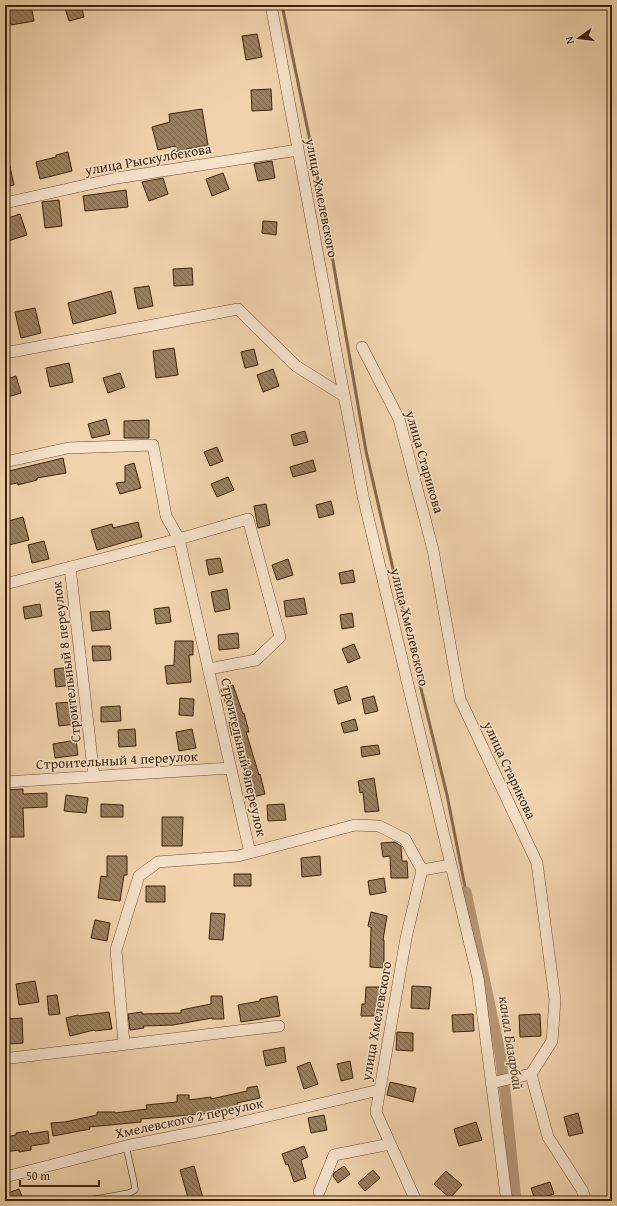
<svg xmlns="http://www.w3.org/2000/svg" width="617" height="1206" viewBox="0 0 617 1206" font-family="'Gentium Book Plus',serif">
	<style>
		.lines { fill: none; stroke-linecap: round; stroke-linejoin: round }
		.stream { stroke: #856949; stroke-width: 3 }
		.canal { stroke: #b49775; stroke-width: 11 }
		.building { fill: url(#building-back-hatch); stroke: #3f2308 }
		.service-casing { stroke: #6b4f31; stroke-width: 7 }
		.minor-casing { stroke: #6b4f31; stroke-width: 12 }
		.service { stroke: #f5e2ca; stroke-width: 5.5 }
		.minor { stroke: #f5e2ca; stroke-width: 11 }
		.labels { text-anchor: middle; stroke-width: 3; stroke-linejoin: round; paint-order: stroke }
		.street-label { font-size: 14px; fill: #3f2308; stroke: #f5e2ca }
		.water-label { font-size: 15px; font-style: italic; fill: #624629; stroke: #f5e2ca }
	</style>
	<defs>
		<pattern id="building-back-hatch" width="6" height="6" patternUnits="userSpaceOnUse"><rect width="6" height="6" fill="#9b7f5e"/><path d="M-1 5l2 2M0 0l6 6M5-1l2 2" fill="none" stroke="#80684c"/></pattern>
	</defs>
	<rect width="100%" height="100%" fill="#f0d3ad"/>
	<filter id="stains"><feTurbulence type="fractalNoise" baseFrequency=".005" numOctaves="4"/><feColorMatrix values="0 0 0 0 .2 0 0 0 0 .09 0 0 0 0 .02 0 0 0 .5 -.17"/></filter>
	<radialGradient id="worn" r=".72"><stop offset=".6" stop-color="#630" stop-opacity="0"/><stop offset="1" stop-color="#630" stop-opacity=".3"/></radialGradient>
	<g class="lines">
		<!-- stream -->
		<path class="stream" d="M282 5 323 204 366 451 412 652 447 795 466 892"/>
		<!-- canal -->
		<path class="canal" d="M466 892 500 1053 506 1100 516 1201"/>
	</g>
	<!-- building -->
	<path class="building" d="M7 5H31L34 21 11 25Z
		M64 5H81L84 17 69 21Z
		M257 34 262 57 246 60 242 36Z
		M271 89 272 110 252 111 251 90Z
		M202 109 208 145 186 149 187 150 176 152 175 146 158 150 152 127 170 122 169 114Z
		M68 152 72 171 40 179 36 162 56 157V155Z
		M272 161 275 178 258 181 254 164Z
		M5 162H9L14 185 5 187Z
		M223 173 229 189 212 196 206 179Z
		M163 178 168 194 149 201 142 182Z
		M126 190 128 207 85 211 83 196Z
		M59 200 62 226 45 228 42 202Z
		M20 214 27 235 5 242V219Z
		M263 221 277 222 276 235 262 233Z
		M192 268 193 285 174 286 173 269Z
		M149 286 153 306 138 309 134 288Z
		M111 291 116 313 73 324 68 303Z
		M35 308 41 333 21 338 15 312Z
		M174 348 178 375 156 378 153 351Z
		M254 349 258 365 245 368 241 352Z
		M69 363 73 382 50 387 46 368Z
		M273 369 279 386 263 392 257 375Z
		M120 373 125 387 108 393 103 378Z
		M16 376 21 393 5 398V380Z
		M106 419 110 434 92 438 88 424Z
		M149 420V438H124V421Z
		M305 431 308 442 294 446 291 435Z
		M217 447 223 461 210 466 204 452Z
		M63 458 66 473 37 478V480L18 485V483L5 485V472Z
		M313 460 316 471 293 477 290 467Z
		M134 463 141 488 120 494 116 483 125 482V466Z
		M228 477 234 490 217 497 211 484Z
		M331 501 334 514 319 518 316 505Z
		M266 504 270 525 258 528 254 506Z
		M23 517 29 540 5 546V522Z
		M138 522 142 537 97 550 91 530 112 524 113 528Z
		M44 541 49 559 32 563 28 545Z
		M220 558 223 572 209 575 206 560Z
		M288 559 293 575 277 580 272 565Z
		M353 570 355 582 341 584 339 573Z
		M227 589 230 609 215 612 211 592Z
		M304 598 307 614 286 617 284 601Z
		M40 604 42 616 25 619 23 607Z
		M169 607 171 622 156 624 154 609Z
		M109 611 111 629 92 631 90 612Z
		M352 613 354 627 342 629 340 615Z
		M238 633 239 648 219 650 218 635Z
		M175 641H193V655H189L191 682 167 684 165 666 174 665Z
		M354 644 360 658 348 663 342 649Z
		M92 646H110L111 660 93 661Z
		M71 667 73 685 56 687 54 669Z
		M233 685 243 714 244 713 249 732H246L259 775 260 774 265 794 249 798 244 778H247L234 735 232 736 229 722 235 721V717H230L221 689Z
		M347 686 351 700 338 704 334 690Z
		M374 696 378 711 365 714 362 699Z
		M180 698 194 699 193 716 179 715Z
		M75 702 77 724 59 726 56 703Z
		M120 706 121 721 101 722V707Z
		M355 719 358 730 344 733 341 723Z
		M135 729 136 746 119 747 118 730Z
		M192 729 196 748 179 751 176 732Z
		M76 740 78 755 55 758 53 744Z
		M378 745 380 754 362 757 361 747Z
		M374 778 379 811 365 812 363 792 360 793 358 781Z
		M23 789V794L47 793V807L23 808 24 837H5V790Z
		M66 795 88 798 86 813 64 811Z
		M101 804 123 805V817H101Z
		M284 804 286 820 268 821 267 805Z
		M162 817H183L182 846H162Z
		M395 842 401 846 402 861H407L408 878H391L390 856 383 857 381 843Z
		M107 856H127V875H124L120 901 98 898 101 876 107 877Z
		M320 856 321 875 302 877 301 858Z
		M234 874H251V886H234Z
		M384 878 386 892 370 895 368 881Z
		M146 886H165V902H146Z
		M371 912 387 916 383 940H384V968L370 967 371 927 368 926Z
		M211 913 225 914 223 940 209 939Z
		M95 920 110 923 107 941 91 938Z
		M35 981 39 1002 19 1005 16 984Z
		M412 986 431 987 429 1009 411 1008Z
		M366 987H380V997H378L377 1016H361L362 1004H365Z
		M57 995 60 1014 49 1015 47 996Z
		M211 996H222L224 1019H212V1018L173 1025 143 1026 144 1028 130 1030 128 1014 142 1012V1014L181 1013V1010L211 1004Z
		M277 996 280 1016 241 1022 238 1005 260 1001V999Z
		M109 1012 112 1029 95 1031 94 1030 70 1036 66 1018 78 1015V1016Z
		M473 1014 474 1031 453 1032 452 1015Z
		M540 1014 541 1036 520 1037 519 1015Z
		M22 1018 23 1043 9 1044 7 1019Z
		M397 1032 413 1033V1051L396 1050Z
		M284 1047 286 1062 266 1066 263 1051Z
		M350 1061 353 1078 341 1081 337 1064Z
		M310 1062 318 1084 304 1089 297 1067Z
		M390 1082 416 1088 413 1102 387 1095Z
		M257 1086 260 1098 237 1103 238 1107 213 1113 141 1119V1122L89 1127 90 1129 53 1136 51 1123 65 1122 97 1115V1112H115V1113L147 1109 146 1105 177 1102V1095H189V1100L211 1097V1099L247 1091V1088Z
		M578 1113 583 1133 569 1136 564 1117Z
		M324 1115 327 1130 311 1133 308 1118Z
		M476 1122 482 1140 459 1146 454 1129Z
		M28 1131 29 1134 48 1131 49 1143 31 1146V1150L19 1152V1150L5 1152V1137L16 1135V1133Z
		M304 1146 308 1157 301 1160 306 1178 294 1182 288 1164 286 1165 282 1154Z
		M194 1166 203 1198 189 1201 180 1170Z
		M344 1166 350 1174 338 1183 333 1176 334 1173Z
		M373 1170 380 1178 365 1191 358 1183Z
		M446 1171 462 1185 450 1198 434 1184Z
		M550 1182 554 1194 535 1200 531 1188Z
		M19 1189 24 1201H11L8 1193Z"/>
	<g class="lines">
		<!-- service casing -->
		<g class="service-casing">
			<path id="service" d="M85 1201 129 1193 135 1190 134 1182 126 1146"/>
		</g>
		<!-- minor casing -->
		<g class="minor-casing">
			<path id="minor" d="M271 5 363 496 478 978 506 1195 508 1201
				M5 203 117 178 298 150
				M362 347 399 419 433 550 460 699 537 863 555 1000 552 1041 531 1074 548 1137 582 1190 586 1201
				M5 353 238 309 296 366 344 396
				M5 462 68 448 153 445 166 516 179 539 250 853
				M70 567 94 777
				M5 584 179 539 248 519 280 637 256 660 209 669
				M5 782 231 768
				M124 1044 116 950 139 876 158 862 238 856 355 825 379 826 405 839 422 870
				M11 1058 279 1026
				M491 1083 531 1074
				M5 1177 126 1146 222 1127 379 1090
				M319 1192 334 1155 390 1144
				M416 1201 376 1112 406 938 422 870 451 865"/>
		</g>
		<!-- service -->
		<use href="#service" class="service"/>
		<!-- minor -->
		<use href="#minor" class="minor"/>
	</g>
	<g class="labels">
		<!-- street labels -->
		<g class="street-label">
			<text transform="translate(148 159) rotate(-10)" y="5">улица Рыскулбекова</text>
			<text transform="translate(322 198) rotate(79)" y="5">улица Хмелевского</text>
			<text transform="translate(425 462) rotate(74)" y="5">улица Старикова</text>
			<text transform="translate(410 627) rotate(76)" y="5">улица Хмелевского</text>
			<text transform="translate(66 662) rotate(-97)" y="5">Строительный 8 переулок</text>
			<text transform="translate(244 757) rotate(77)" y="5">Строительный 9 переулок</text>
			<text transform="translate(117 760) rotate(-3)" y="5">Строительный 4 переулок</text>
			<text transform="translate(510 770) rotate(65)" y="5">улица Старикова</text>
			<text transform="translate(376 1021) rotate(-80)" y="5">улица Хмелевского</text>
			<text transform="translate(189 1118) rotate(-12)" y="5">Хмелевского 2 переулок</text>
		</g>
		<!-- water labels -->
		<g class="water-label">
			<text transform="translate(511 1043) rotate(81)" y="5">канал Базарбай</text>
		</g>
	</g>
	<!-- margin -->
	<rect width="617" height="1206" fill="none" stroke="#f0d3ad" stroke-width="20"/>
	<rect x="6" y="6" width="605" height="1194" fill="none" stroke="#3f2308" stroke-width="2"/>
	<rect x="10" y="10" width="597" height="1186" fill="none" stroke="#3f2308"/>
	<!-- north arrow -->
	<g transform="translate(579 38) rotate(256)" stroke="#f5e2ca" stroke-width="3" paint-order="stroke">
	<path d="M0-3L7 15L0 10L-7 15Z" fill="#3f2308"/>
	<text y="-6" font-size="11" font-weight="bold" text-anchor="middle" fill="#3f2308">N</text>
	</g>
	<!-- scale -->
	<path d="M20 1180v6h79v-6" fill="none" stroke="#3f2308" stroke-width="2"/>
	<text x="26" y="1180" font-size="12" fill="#3f2308" stroke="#f5e2ca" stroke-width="3" paint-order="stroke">50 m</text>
	<rect width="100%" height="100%" filter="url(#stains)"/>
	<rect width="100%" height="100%" fill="url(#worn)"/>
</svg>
